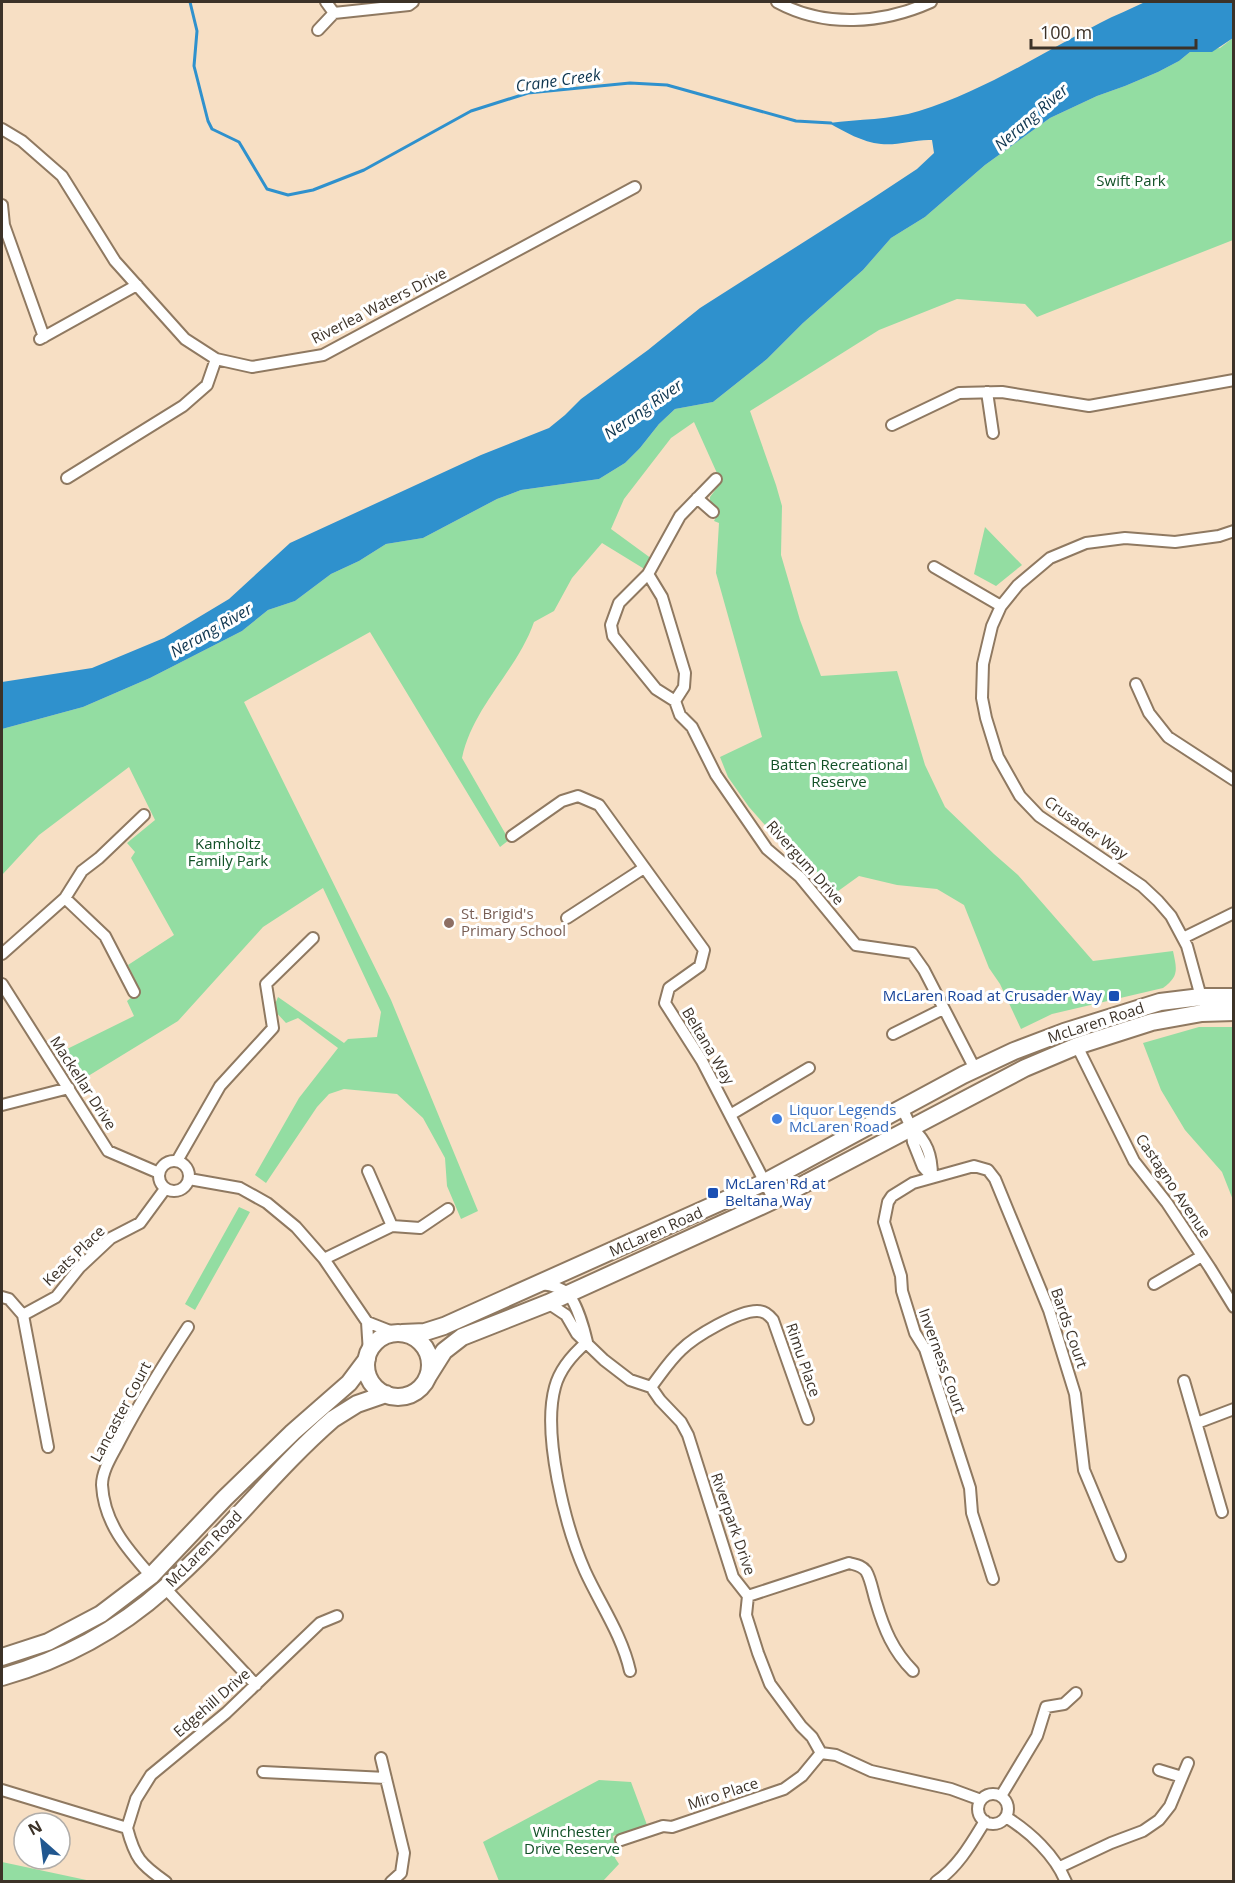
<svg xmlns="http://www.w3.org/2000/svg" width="1235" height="1883" viewBox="0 0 1235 1883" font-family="'Open Sans',sans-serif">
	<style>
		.green { fill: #93dda2 }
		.water { fill: #2f91cd }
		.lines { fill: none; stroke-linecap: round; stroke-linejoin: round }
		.stream { stroke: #2f91cd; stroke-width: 3 }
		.street-casing { stroke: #8f7961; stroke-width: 14 }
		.secondary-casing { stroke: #8f7961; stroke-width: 20 }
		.street { stroke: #fff; stroke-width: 10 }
		.secondary { stroke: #fff; stroke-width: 16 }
		.education-dot { fill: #8d6e63; stroke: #fff; stroke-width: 2 }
		.transit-dot { fill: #1a4fb4; stroke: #fff; stroke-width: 2 }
		.shop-dot { fill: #3f7fe0; stroke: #fff; stroke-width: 2 }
		.labels { text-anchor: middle; stroke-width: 6; stroke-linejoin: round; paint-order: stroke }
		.park-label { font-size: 15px; fill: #115026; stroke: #fff }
		.street-label { font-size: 15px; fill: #3c3228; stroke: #fff }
		.education-label { font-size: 15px; fill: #785e54; stroke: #fff; text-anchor: start }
		.transit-label { font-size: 15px; fill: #164399; stroke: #fff; text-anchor: end }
		.shop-label { font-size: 15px; fill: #366cbe; stroke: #fff; text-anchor: start }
		.water-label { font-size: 16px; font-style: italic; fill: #0f3650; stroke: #fff }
	</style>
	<rect width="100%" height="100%" fill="#f7dfc4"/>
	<!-- green -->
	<path class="green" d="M1233 38V240L1037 317 1025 304 957 299 879 330 750 411 776 485 782 506 781 555 800 620 821 676 897 671 925 765 945 807 994 854 1018 875 1093 961 1173 951C1177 970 1179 976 1163 988L1052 1014 1021 1029 1000 984 989 968 964 905 937 889 897 885 859 876 834 894 802 852 765 825 749 807 728 777 720 757 762 737 716 573 719 523 714 521 719 511 710 503V497L721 482 694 422 671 438 624 499 611 529 652 559 646 570 602 543 572 578 554 611 534 622C517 671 473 706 462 758L509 840 500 847 370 632 244 702 391 1000 478 1211 461 1219 447 1186 445 1158 423 1118 397 1094 344 1089 329 1094 317 1107 266 1183 255 1175 299 1098 338 1048 298 1018 286 1023 273 1009 278 997 344 1043 348 1039 377 1037 381 1012 323 888 263 927 178 1021 80 1081 63 1051 134 1016 127 1001 140 990 128 965 174 935 131 858 135 852 127 843 155 820 129 767 39 835 2 875V729L83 707 150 678 242 631 268 610 295 601 331 574 359 561 386 544 423 538 497 499 521 490 599 479 625 463 640 448 659 424 675 409 713 402 767 359 803 323 863 270 891 238 925 217 985 165 1050 118 1097 96 1125 86 1158 72 1179 61 1190 52 1220 48Z
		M985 527 1022 565 996 586 974 574Z
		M1199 1027H1233V1200L1222 1172 1185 1130 1161 1090 1143 1043Z
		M239 1207 250 1212 195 1310 185 1304Z
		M599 1780 631 1782 647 1825 613 1836 617 1851 615 1858 619 1864 603 1881H499L483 1842Z
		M2 1862 91 1881H2Z"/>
	<!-- water -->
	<path class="water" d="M1145 2H1233V38L1212 52H1190L1179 61 1158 72 1125 86 1097 96 1050 118 985 165 925 217 891 238 863 270 803 323 767 359 713 402 675 409 659 424 640 448 625 463 599 479 521 490 497 499 423 538 386 544 359 561 331 574 295 601 268 610 242 631 150 678 83 707 2 729V682L92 668 164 638 229 599 290 543 481 455 549 428 565 415 581 399 648 350 700 308 870 200 917 169 934 153 932 140C915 139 897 146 881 144 862 142 845 132 829 123 859 119 890 120 919 111 984 91 1040 54 1100 23 1115 15 1131 9 1145 2Z"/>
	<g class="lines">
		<!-- stream -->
		<path class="stream" d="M190 2 197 31 194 66 208 121 212 129 239 142 267 189 288 195 313 190 364 170 471 111 528 93 630 83 667 85 796 121 831 123"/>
		<!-- street casing -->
		<g class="street-casing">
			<path id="street" d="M326 2 334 13 409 5 413 2
				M777 2C825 28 882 24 931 2
				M318 30 334 13
				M2 129 22 141 62 176 115 261 185 339 216 359 252 367 323 355 635 187
				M2 205 4 225 44 337
				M40 339 137 285
				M987 392 993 433
				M892 425 959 393 1002 392 1089 406 1234 380
				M67 478 183 406 207 385 216 359
				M697 498 713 512
				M934 567 1001 606
				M648 574 662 597 685 673 684 687 675 701 656 689 613 636 611 625 619 603Z
				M648 574 680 516 716 479
				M1136 684 1149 713 1168 737 1234 780
				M675 701 680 715 692 727 716 775 767 849 800 877 856 945 912 953 924 970 975 1069
				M512 836 562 801 578 796 599 805 704 950 700 966 669 988 665 1003 702 1061 774 1200
				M65 898 105 936 134 992
				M567 918 644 868
				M1183 938 1234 913
				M2 954 65 898 82 871 99 858 144 815
				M2 984 108 1151 159 1173
				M1201 997 1187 946 1171 916 1158 901 1142 886 1039 816 1020 796 998 757 986 718 982 698 983 664 992 626 1001 606 1018 585 1050 558 1086 543 1125 538 1175 542 1219 536 1234 531
				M893 1034 943 1009
				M1077 1046 1134 1161 1167 1203 1210 1268 1234 1307
				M2 1105 69 1088
				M902 1108 911 1127 913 1142 923 1167 932 1177
				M730 1115 809 1068
				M911 1127C927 1141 932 1155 932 1177
				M177 1161 220 1086 273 1028 266 984 313 938
				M159 1176a15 15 0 1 1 30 0a15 15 0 1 1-30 0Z
				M189 1179 240 1188 267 1203 296 1227 324 1259 367 1322 369 1353
				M392 1226 420 1228 448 1209
				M324 1259 392 1226 368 1171
				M541 1284C550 1285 563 1288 569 1295 577 1305 584 1329 587 1342
				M1154 1284 1202 1256
				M2 1297 9 1299 23 1315 48 1447
				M548 1303 566 1315 577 1334 604 1360 630 1380 651 1387 660 1400 681 1422 688 1435 733 1577 748 1596 746 1615 758 1653 770 1684 801 1726 812 1737 821 1753 836 1755 871 1771 951 1789 981 1800
				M23 1315 56 1297 80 1267 111 1238 140 1223 165 1189
				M367 1322 395 1333
				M587 1342C573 1354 560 1368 555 1387 542 1434 565 1526 585 1571 600 1604 622 1635 630 1671
				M1184 1381 1222 1512
				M651 1387C661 1374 670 1360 681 1350 695 1336 738 1311 757 1311 764 1311 768 1314 773 1320L808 1419
				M1197 1423 1234 1409
				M151 1576C127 1549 104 1523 102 1485 102 1470 113 1454 119 1442 140 1402 163 1365 188 1327
				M993 1579 972 1513 970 1488 925 1349 915 1333 902 1291 901 1276 884 1222 888 1202 892 1196 913 1183 974 1166 988 1170 995 1179 1049 1310 1075 1394 1084 1470 1120 1556
				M165 1588 256 1685
				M748 1596 849 1563C856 1565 861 1565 866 1571 871 1579 873 1593 876 1602 884 1629 893 1651 913 1671
				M381 1758 404 1853 401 1873 391 1882
				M1159 1770 1182 1777
				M263 1772 386 1778
				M2 1790 127 1828
				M978 1809a15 15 0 1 1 30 0a15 15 0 1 1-30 0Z
				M1001 1796 1037 1736 1046 1707 1064 1704 1076 1693
				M1006 1817C1030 1832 1055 1855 1066 1882
				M127 1828 136 1799 151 1775 226 1713 320 1623 337 1616
				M127 1828C135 1858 140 1864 166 1882
				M621 1840 663 1826 672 1827 784 1789 802 1776 821 1753
				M1060 1867 1111 1843 1143 1831 1159 1820 1170 1806 1188 1763
				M936 1882C958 1867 971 1844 985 1821"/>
		</g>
		<!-- secondary casing -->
		<g class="secondary-casing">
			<path id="secondary" d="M402 1333 425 1332 444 1326 765 1182 963 1075 1014 1051 1064 1032 1160 1002 1201 997H1234
				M366 1365a32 32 0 1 1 64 0a32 32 0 1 1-64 0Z
				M427 1378 444 1351 462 1337 548 1303 770 1202 1025 1068 1077 1046 1152 1022 1202 1013 1234 1012
				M2 1657 48 1642 101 1614 151 1576 225 1498 293 1432 349 1383 367 1359
				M2 1677C62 1660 118 1630 165 1588 225 1536 273 1471 333 1419L357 1404 386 1394"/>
		</g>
		<!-- street -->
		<use href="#street" class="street"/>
		<!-- secondary -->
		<use href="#secondary" class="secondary"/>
	</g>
	<!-- markers -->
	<circle class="education-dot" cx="449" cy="923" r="6"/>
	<g class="transit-dot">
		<rect x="1108" y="990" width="12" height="12" rx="3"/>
		<rect x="707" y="1187" width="12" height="12" rx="3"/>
	</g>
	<circle class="shop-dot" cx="777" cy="1119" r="6"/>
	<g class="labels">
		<!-- park labels -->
		<g class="park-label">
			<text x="1131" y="186">Swift Park</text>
			<text x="839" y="770">Batten Recreational<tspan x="839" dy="17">Reserve</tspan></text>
			<text x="228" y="849">Kamholtz<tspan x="228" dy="17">Family Park</tspan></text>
			<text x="572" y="1837">Winchester<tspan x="572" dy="17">Drive Reserve</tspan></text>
		</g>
		<!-- street labels -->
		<g class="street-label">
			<text transform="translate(379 306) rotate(-27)" y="5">Riverlea Waters Drive</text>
			<text transform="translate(1086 828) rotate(35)" y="5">Crusader Way</text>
			<text transform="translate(805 863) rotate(48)" y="5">Rivergum Drive</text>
			<text transform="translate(1096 1023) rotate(-18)" y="5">McLaren Road</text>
			<text transform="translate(708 1046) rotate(59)" y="5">Beltana Way</text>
			<text transform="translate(83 1083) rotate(57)" y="5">Mackellar Drive</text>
			<text transform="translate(1173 1186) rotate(56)" y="5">Castagno Avenue</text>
			<text transform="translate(656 1232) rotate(-24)" y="5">McLaren Road</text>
			<text transform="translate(74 1256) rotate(-44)" y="5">Keats Place</text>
			<text transform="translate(1069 1328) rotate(71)" y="5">Bards Court</text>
			<text transform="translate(803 1360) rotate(71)" y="5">Rimu Place</text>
			<text transform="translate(942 1361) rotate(70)" y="5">Inverness Court</text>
			<text transform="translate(121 1412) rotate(-62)" y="5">Lancaster Court</text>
			<text transform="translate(733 1524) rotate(71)" y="5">Riverpark Drive</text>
			<text transform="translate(204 1549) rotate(-45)" y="5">McLaren Road</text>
			<text transform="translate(212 1703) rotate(-41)" y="5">Edgehill Drive</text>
			<text transform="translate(723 1794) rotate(-18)" y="5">Miro Place</text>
		</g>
		<!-- education labels -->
		<g class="education-label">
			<text x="461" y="919">St. Brigid's<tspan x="461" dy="17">Primary School</tspan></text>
		</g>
		<!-- transit labels -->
		<g class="transit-label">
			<text x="1102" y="1001">McLaren Road at Crusader Way</text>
			<text x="725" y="1189" text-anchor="start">McLaren Rd at<tspan x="725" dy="17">Beltana Way</tspan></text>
		</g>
		<!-- shop labels -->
		<g class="shop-label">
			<text x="789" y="1115">Liquor Legends<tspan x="789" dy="17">McLaren Road</tspan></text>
		</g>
		<!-- water labels -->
		<g class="water-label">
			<text transform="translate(558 80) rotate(-8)" y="6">Crane Creek</text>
			<text transform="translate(1031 117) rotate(-41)" y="6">Nerang River</text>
			<text transform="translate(643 409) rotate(-35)" y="6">Nerang River</text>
			<text transform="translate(211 630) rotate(-30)" y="6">Nerang River</text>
		</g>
	</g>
	<!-- border -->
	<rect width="1235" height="1883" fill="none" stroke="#3c3228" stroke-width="6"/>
	<!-- north arrow -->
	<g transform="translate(42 1841) rotate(332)"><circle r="28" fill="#ffffff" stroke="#b1ada9" stroke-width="1.5"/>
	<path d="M0-4.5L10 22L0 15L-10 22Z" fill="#21578f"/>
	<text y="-9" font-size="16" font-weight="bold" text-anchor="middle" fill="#3c3228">N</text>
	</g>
	<!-- scale -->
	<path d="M1031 39v9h165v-9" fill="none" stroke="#3c3228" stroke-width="3"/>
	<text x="1040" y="39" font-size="18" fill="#3c3228" stroke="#ffffff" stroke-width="4.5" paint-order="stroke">100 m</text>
</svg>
